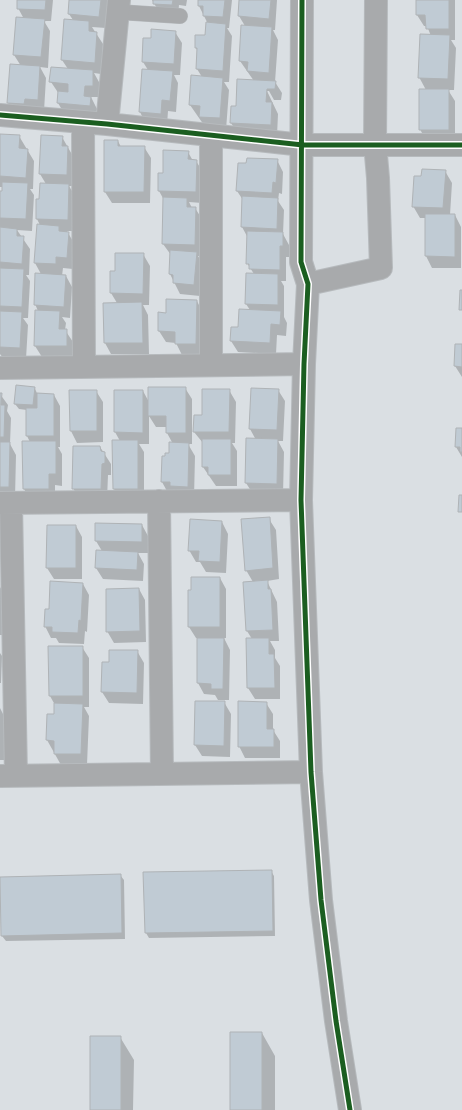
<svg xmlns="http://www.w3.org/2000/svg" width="462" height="1110" viewBox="0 0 462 1110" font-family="Overpass,sans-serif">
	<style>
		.shadow { fill: #0003 }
		.building { fill: #c0cbd4; stroke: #afb3b6 }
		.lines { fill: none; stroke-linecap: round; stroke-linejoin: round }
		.service-casing { stroke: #b6babd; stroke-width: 16 }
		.minor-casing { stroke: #b6babd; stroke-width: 24 }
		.service { stroke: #a8aaac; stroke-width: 15 }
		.minor { stroke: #a8aaac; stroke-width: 22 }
		.cycleway-casing { stroke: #fff; stroke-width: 8 }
		.cycleway { stroke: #1b5e20; stroke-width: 5 }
	</style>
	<rect width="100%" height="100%" fill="#dadfe3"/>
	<!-- shadow -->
	<path class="shadow" d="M18 0H53L51 21H44L50 31 48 68 40 67 46 78 44 111 15 114 8 103 21 66 14 55 24 19 18 8Z
		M70 0H108L106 28 92 27 103 44 101 74 94 73 99 82V97H91L97 109 96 117 65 115 58 103 59 94 51 82 52 68 68 69 62 60 73 20 69 14Z
		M152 0H187L186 6 179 5 178 16 161 15Z
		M199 0H232L229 28H227L232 36 229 82H224L229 90 226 130 206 128 190 105 202 77 197 69 198 52 196 48 206 36 208 24 199 6Z
		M240 0H277L275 30H273L278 40 275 82 282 93 281 100H274L269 91H267L278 114 277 136 238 134 231 123 237 107 254 81 240 61 245 26 239 16Z
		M417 0H455V40H451L456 48 454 90H448L455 101V141H426L420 129 426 90 419 77 431 36 427 26H424L417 15Z
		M175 32 182 43 180 75H174L178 83 176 112 168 111 167 125 146 124 140 112 143 70H148L143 62 152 39Z
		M0 135 19 136 34 161 33 189H30L34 195 32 231 17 230 30 249 29 275H26L30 281 28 318H23L28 325 26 359 3 358 0 354V192H3V187H0Z
		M62 137 74 158 73 186H69L75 196 74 231H67L75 245 73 269 63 268 62 276H66L72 287 70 318 62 317 66 323 65 330 73 342V357H42L35 346 38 311 35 304 41 274 35 263 40 225 37 219V200H40L46 184 40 174Z
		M118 141 121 147H144L151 158 150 203H112L105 192Z
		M188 152 193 161H196L203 172 202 203 189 202 192 208H195L202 219 201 256H198L203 264 200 296 180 294 170 274 171 255 163 244 164 200 159 191 164 174Z
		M277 160 283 172 282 194 279 193 278 201 284 210 283 234 289 245V257H286V281H281L284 286V317L287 323 286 336 277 335 276 354 238 352 231 341 250 310 246 304 254 274 247 263 248 238 242 227 243 200 237 191Z
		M445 171 452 183 450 215H455L461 227V268H432L426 256V218H420L413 206 422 177Z
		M143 254 150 266 149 305H143L148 315 149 354H111L105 343 117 303 111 293V272H116Z
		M197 301 203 313 202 355H182L176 343 166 342 159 331 167 314Z
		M462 345V377L455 366Z
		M34 387 37 393 54 395 60 406V447H58L62 454V486L55 485V500H30L24 489 30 442 27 436V410L19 409 15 404Z
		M185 388 192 399V444H188L195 456 194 498 168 493 162 482 166 457 170 454 173 444 167 433V427H156L149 416V444H139L144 452V500L121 501 114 489 113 441H120L115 432 143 391 149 402Z
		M252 389 278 390 285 401 283 441H278L284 452 283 495 253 494 246 483 256 440 250 429Z
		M229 390 236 402 235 443H232L237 451V486H216L203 467V443L194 432 203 416Z
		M70 391H96L103 402V442L77 443 71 431Z
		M0 394 8 405 7 411 11 418 10 444 16 455 15 498H0Z
		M462 429V457L456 447Z
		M100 447 111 464V475H108L107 500H80L73 488Z
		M269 519 276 530 279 579 267 581 277 602 279 641H270L275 650V658L280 666V699H255L248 688 252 639 247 631 244 583 253 582 246 570Z
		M222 522 228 534 226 573 206 572 200 562H196L189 550Z
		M96 524 142 525 148 536V553H138L144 564 143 581 103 579 96 568 102 551 96 541Z
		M76 526 82 537V579H54L47 568Z
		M0 532 1 534 0 562Z
		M220 578 226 589V638H224L230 650 229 700H218L215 695 204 694 198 683V638H196L189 627V591Z
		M83 584 89 595 87 632 85 631 84 644 59 643 56 638H51L45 626 50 610Z
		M0 587 3 592 2 635H0Z
		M139 589 145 600 146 642 114 643 107 631Z
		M82 647 89 658V707H84L89 716 87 765H61L47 740 55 715V705L50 696Z
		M137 651 144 663 143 704 109 703 102 692Z
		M0 653 2 656 1 683H0Z
		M196 702H224L231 714 230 757 202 756 195 745Z
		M266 703 273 714V730L280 741V758H245L239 746Z
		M0 708 4 716V760H0Z
		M271 871 274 876 275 936 149 938 146 933Z
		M120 875 124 880 125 939 6 941 2 936Z
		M262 1033 275 1056V1110H231Z
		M120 1037 134 1060 133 1110H91Z"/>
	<!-- building -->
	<path class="building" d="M17 0H46L45 10 17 9Z
		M69 0H101L99 17 68 14Z
		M153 0H173L172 5 153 4Z
		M198 0H225L223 17 203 16V6H198Z
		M239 0H271L269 19 238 16Z
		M416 0H449V29H426L425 15H416Z
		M16 17 45 19 41 57 13 55Z
		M64 19 89 21V31L97 32 95 63 61 60Z
		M206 22 226 24 223 71 196 69 197 48H195V35H205Z
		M241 25 272 27 269 73 247 71 248 62 239 61Z
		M151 29 176 31 174 64 142 62 143 38H151Z
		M420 34 450 35 448 79 418 78Z
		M10 64 40 66 38 100 25 99 24 104 7 103Z
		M51 67 93 70V86H85L84 96 91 97 90 106 57 103 58 91 68 92V84L49 82Z
		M142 69 173 71 170 101 162 100 161 114 139 112Z
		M191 75 223 78 220 118 199 117 200 106 189 105Z
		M237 79 276 81 275 89H267L266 102H272L271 125 230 123 231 106H236Z
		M419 89H449V130H419Z
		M0 134 20 135 19 148 28 149 26 178 0 176Z
		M41 135 63 136 62 146H68L67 175 39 174Z
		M104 140H118V146H145L144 192H104Z
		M163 150 189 151 188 159 197 160 196 192 158 191V173H163Z
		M247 158 278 159 276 183 273 182 272 193 236 191 238 163H246Z
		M422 169 446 170 443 208 412 207 414 176H421Z
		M2 182 28 183 26 219 0 218V191H2Z
		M40 183 69 184 68 220 36 219V199H39Z
		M242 196 278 198 277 229 241 227Z
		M163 197 187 198V207H196L195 245 162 244Z
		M425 214H455V257L425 256Z
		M37 224 59 226V231L69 232 67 258 56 257V264L34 263Z
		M0 227 17 229V236H24L22 264 0 262Z
		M247 231 283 232V246H280V270L249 269V264H246Z
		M170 250 197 252 194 285 173 283V275L169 274Z
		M115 253H144L143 294 110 293V271H115Z
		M0 268 24 269 22 307 0 306Z
		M35 273 66 275 64 307 34 305Z
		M246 273 278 274V305L245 304Z
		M460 290H462V310H459Z
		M166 299 197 300 196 344H175V332L158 331V312L166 313Z
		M142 302 143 343H104L103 303Z
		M239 309 281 311 280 325 271 324 270 343 230 341 231 327H238Z
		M35 310 60 311 59 329H67V346H34Z
		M0 311 22 312 20 348 0 347Z
		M455 344H462V367L454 366Z
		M16 385 35 387 33 405 14 404Z
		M148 387H186V433H166V416H148Z
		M251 388 279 389 277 430 249 429Z
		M202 389H230L229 432H193L194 415H202Z
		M69 390H97V431H70Z
		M114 390H143V433L114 432Z
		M0 393H2L1 405H5L4 437H0Z
		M37 393 54 394V436H26V408H37Z
		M456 428H462V452H460V447H455Z
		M246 438 278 439 277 484 245 483Z
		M202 439H231V475H208V467H202Z
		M112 440H138V489H113Z
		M22 441H56V474H49V489H23Z
		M0 442H10L9 487H0Z
		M169 442 189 443 188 487 170 486V482H161L162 456H165V453H169Z
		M73 446H100L101 451 105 452V463L102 464 101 489H72Z
		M459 495H462V512H458Z
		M270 517 273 568 245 571 241 519Z
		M190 519 222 521 220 562 198 561 199 551H188Z
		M95 523 142 524V542L95 541Z
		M47 525H76V568H46Z
		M96 550 138 552 137 570 95 568Z
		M191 577H220V627H188V590H191Z
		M268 580V589H271L273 630 246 631 243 582Z
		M50 581 83 583 81 621 79 620 78 633 52 632V627H44L45 609H49Z
		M139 588 140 631 106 632V589Z
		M197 638H224L223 689H211V684L197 683Z
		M246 638H269V654H274L275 688H247Z
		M48 646H83V696H49Z
		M109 650H138L137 693 101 692 102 662H109Z
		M195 701H225L224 746 194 745Z
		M238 701 267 702V729H274V747H238Z
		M54 703 83 704 81 754H54V741L46 740 47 714H54Z
		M272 870 273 931 145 933 143 872Z
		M121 874 122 933 1 936 0 877Z
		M230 1032H262V1110H230Z
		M90 1036H121V1110H90Z"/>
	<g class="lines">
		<!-- service casing -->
		<g class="service-casing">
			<path id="service" d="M118 12 180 16"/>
		</g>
		<!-- minor casing -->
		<g class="minor-casing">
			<path id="minor" d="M302 0 301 262 308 284 304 364 301 500 311 772 321 900 336 1021 350 1110
				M0 115 107 124 303 145H462
				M83 123 84 367
				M107 124 119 0
				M211 136V365
				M308 284 381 268 378 178 375 144 376 0
				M0 368 304 364
				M159 501 162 774
				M0 503 301 500
				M11 503 16 776
				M0 776 311 772"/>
		</g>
		<!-- service -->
		<use href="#service" class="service"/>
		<!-- minor -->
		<use href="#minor" class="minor"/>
		<!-- cycleway casing -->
		<g class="cycleway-casing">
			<path id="cycleway" d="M302 0 301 262 308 284 304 364 301 500 311 772 321 900 336 1021 350 1110
				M0 115 107 124 303 145H462"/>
		</g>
		<!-- cycleway -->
		<use href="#cycleway" class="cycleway"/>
	</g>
</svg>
